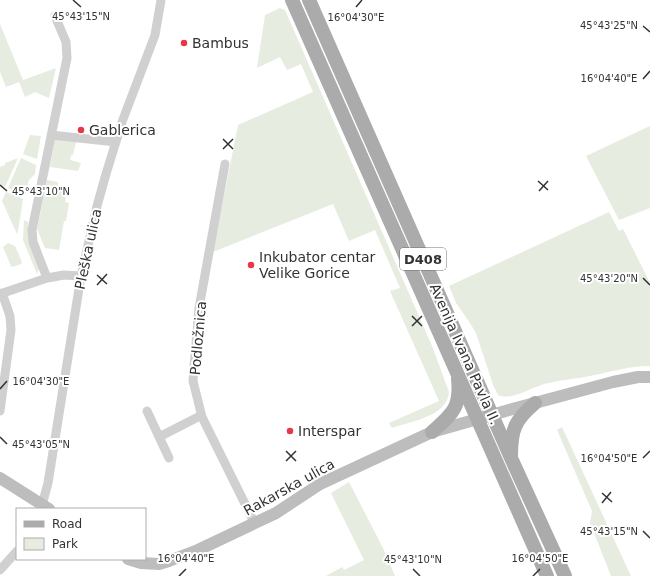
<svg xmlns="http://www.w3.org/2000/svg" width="650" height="576" viewBox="0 0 650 576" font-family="'DejaVu Sans',sans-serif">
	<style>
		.green { fill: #e6ecdf }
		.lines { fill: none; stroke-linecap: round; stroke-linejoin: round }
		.street { stroke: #d0d0d0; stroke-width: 9 }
		.secondary { stroke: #bdbdbd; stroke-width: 12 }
		.primary { stroke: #ababab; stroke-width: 14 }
		.ticks { fill: none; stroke: #333; stroke-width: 1.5 }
		.poi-dot { fill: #e63946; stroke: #fff; stroke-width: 1.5 }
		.labels { text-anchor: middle; stroke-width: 4; stroke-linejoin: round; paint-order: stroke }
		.shield { fill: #fff; stroke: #707070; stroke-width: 1 }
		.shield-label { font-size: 13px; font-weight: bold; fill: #333 }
		.poi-label { font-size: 14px; fill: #333; stroke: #fff; text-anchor: start }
		.street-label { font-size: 14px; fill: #333; stroke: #fff }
		.ticks-label { font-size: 10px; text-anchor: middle; fill: #333; stroke: #fff; stroke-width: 4; stroke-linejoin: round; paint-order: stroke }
	</style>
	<rect width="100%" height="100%" fill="#fff"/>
	<!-- green -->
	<path class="green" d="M280 8 285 10 432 346 449 392C447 417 411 421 392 428L389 423 439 401 390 291 400 288 375 230 349 241 333 204 213 252 238 125 313 92 301 64 287 70 280 57 257 68 265 15Z
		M0 24 23 80 56 68 49 98 35 92 25 97 19 82 6 87 0 72Z
		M650 126V208L619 220 586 156Z
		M30 135 41 136 37 159 23 154Z
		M55 139 76 142 73 155H71L70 160 81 163 78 171 50 167Z
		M18 158 5 187 0 185V167L5 165V163Z
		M21 158 36 165 35 174 29 180 25 195 8 188Z
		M47 180 58 182V187L67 188 65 202 69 203 66 221H64L59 250 45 248 37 229Z
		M6 192 23 199 18 231 17 234 2 201Z
		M609 212 619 231 623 229 650 283V366C629 366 610 372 590 376 575 379 559 380 544 384 530 388 512 401 498 395L493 385 476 333 468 320 456 303 449 286Z
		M24 220 28 222V231L39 268 37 274 23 240Z
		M8 243 15 246 22 262 21 264 12 267 11 266 3 247Z
		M562 427 631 576H611L590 523 592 511 557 430Z
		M349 482 383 548 395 576H326L342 567 344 570 364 560 331 493Z"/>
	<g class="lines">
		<!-- street -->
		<path class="street" d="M51 135 116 142
			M225 164 199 308 194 367 193 381 202 417 255 524
			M47 278 33 242 32 230 67 58 66 42 55 16
			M0 294 47 278 64 275 81 276
			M0 411 11 330 10 316 2 293
			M147 411 169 458
			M159 437 198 417H202
			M41 509 48 483 81 276 97 206 106 174 122 122 155 35 161 0
			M0 570 17 551"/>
		<!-- secondary -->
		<path class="secondary" d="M0 478 49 509
			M128 559 141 563 159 564 169 561 198 550 276 513 320 484 432 432 509 410 613 382 638 377H650"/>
		<!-- primary -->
		<path class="primary" d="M292 0 547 576
			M309 0 511 458 565 576
			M432 432C452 414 461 408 458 379
			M511 456C511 429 515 420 535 403"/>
	</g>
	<!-- ticks -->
	<path class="ticks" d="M73 0 81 7M356 7 362 0M643 26 650 32M643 79 650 71M223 139 233 149M223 149 233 139M538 181 548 190M0 185 7 191M539 191 548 181M97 275 107 284M643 278 650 285M97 285 107 274M412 316 422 326M412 326 422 316M0 389 7 381M0 437 7 444M286 451 296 461M643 458 650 451M286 461 296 451M602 493 612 502M602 503 611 492M643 531 650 538M413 569 420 576M179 576 186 569M533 576 540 569"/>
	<!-- markers -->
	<g class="poi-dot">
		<circle cx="184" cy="43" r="4"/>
		<circle cx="81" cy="130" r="4"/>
		<circle cx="251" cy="265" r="4"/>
		<circle cx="290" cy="431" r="4"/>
	</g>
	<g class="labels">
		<!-- shield labels -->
		<rect class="shield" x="400" y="248" width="46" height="22" rx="3"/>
		<g class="shield-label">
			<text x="423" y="264">D408</text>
		</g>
		<!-- poi labels -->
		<g class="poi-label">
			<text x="192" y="48">Bambus</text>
			<text x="89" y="135">Gablerica</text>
			<text x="259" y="262">Inkubator centar<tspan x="259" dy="16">Velike Gorice</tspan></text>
			<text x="298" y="436">Interspar</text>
		</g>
		<!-- street labels -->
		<g class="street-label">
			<text transform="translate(88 249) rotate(-78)" y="5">Pleška ulica</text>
			<text transform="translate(198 338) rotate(-85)" y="5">Podložnica</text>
			<text transform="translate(465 354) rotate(66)" y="5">Avenija Ivana Pavla II.</text>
			<text transform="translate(289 487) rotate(-29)" y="5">Rakarska ulica</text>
		</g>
	</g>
	<g class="ticks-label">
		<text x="81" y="20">45°43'15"N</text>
		<text x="356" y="21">16°04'30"E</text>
		<text x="609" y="29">45°43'25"N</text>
		<text x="609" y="82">16°04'40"E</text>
		<text x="41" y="195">45°43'10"N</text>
		<text x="609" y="282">45°43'20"N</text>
		<text x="41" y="385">16°04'30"E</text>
		<text x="41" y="448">45°43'05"N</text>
		<text x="609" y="462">16°04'50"E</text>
		<text x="609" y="535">45°43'15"N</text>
		<text x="186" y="562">16°04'40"E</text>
		<text x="540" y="562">16°04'50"E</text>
		<text x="413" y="563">45°43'10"N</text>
	</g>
	<!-- legend -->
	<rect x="16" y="508" width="130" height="52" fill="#ffffff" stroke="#adadad"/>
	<rect x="24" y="521" width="20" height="6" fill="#ababab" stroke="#adadad"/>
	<text x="52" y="528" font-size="12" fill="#333333">Road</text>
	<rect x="24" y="538" width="20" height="12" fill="#e6ecdf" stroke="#adadad"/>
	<text x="52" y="548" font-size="12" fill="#333333">Park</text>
</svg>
